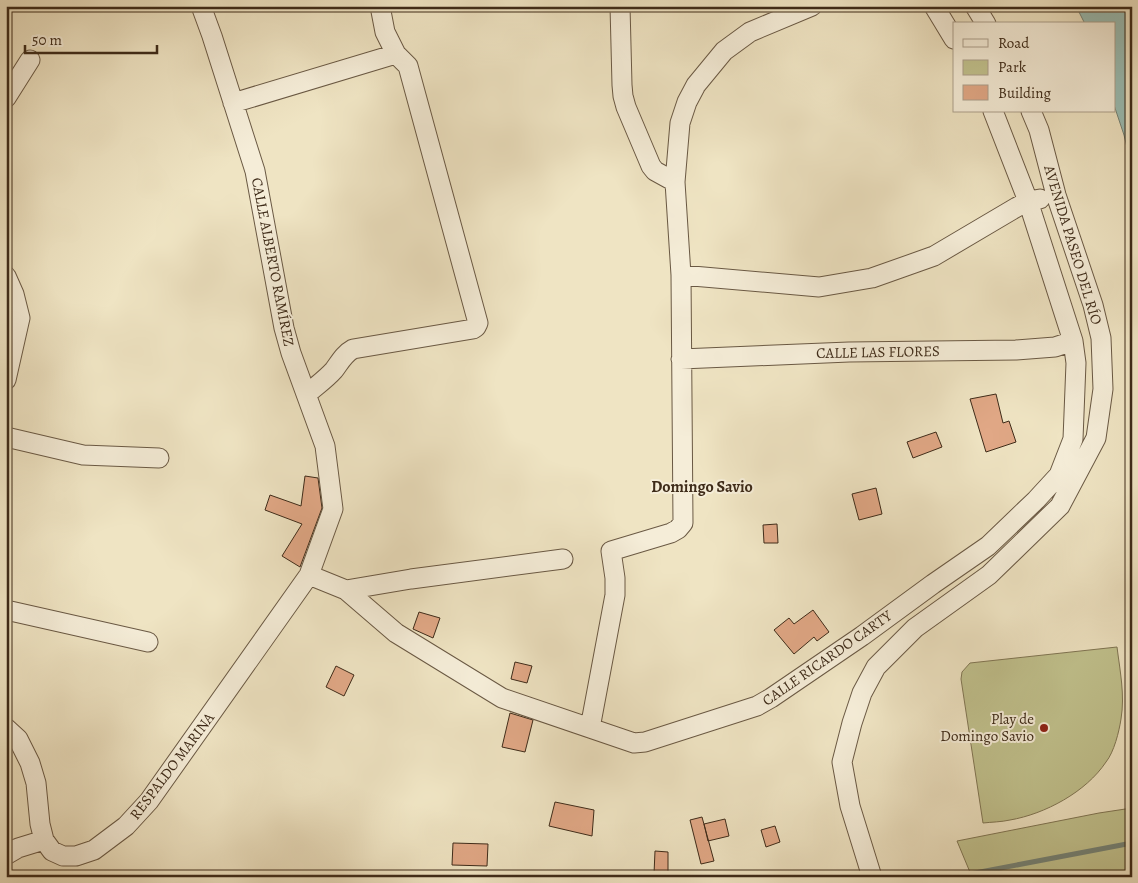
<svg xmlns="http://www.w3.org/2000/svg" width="1138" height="883" viewBox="0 0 1138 883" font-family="Alegreya,serif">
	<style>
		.green { fill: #c1c28e; stroke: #807654 }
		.water { fill: #9abeb5; stroke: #758377 }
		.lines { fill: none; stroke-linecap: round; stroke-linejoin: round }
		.stream { stroke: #758377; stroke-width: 5 }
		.building { fill: #e1a886; stroke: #3e2b19 }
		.minor-casing { stroke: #6a5944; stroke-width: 21 }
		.minor { stroke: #f5edd8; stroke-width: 19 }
		.poi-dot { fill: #8f2418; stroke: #f5edd8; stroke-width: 2 }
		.labels { text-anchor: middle; stroke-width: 4; stroke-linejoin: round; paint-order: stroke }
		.street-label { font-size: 15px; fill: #3e2b19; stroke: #f5edd8 }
		.poi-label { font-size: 15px; fill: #3e2b19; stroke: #f5edd8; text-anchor: end }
		.neighbourhood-label { font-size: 16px; font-weight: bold; fill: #3e2b19; stroke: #f5edd8 }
	</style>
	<rect width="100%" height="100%" fill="#efe4c3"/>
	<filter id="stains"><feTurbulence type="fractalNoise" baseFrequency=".004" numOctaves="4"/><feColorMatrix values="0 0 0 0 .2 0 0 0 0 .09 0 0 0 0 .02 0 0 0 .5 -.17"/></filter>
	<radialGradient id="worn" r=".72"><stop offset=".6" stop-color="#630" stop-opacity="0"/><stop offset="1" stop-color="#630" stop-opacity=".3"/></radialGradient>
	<!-- green -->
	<path class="green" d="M1117 647C1120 671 1125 695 1121 719 1119 732 1114 752 1106 762 1086 792 1045 814 1010 820 1001 822 992 822 983 823L961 679 962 672 970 663Z
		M1132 808V877H972L957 841 1099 813Z"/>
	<!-- water -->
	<path class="water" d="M1076 6H1132V168L1124 135 1114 105V24H1085Z"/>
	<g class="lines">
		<!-- stream -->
		<path class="stream" d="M954 877 1132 843"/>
	</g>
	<!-- building -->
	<path class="building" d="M996 394 1003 423 1009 421 1016 442 986 452 970 399Z
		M936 432 942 447 913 458 907 442Z
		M305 476 318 478 322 508 300 567 282 556 302 524 265 510 270 495 301 506Z
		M876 488 882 514 859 520 852 494Z
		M777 524 778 543H764L763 525Z
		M813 610 829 632 817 641 814 637 794 654 774 630 789 618 794 624Z
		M419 612 440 618 433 638 413 629Z
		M515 662 532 666 527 683 511 679Z
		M336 666 354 675 344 696 326 687Z
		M510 713 533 720 525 752 502 747Z
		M555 802 594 810 592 836 549 826Z
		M702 817 714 861 701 864 690 820Z
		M725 819 729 836 708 841 704 824Z
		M775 826 780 842 766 847 761 830Z
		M453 843 488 844 487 866 452 865Z
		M655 851 668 852V874H654Z"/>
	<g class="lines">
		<!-- minor casing -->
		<g class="minor-casing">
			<path id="minor" d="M620 6 622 85 623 96 626 107 651 166 655 171 675 182
				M934 6 954 39
				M975 6 986 24
				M6 98 30 60
				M233 103 396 54
				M681 275 819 287 872 278 934 256 1017 207 1028 201 1040 199
				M6 276 14 294 20 318 6 380
				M681 359 849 352 1016 350 1055 347 1073 341
				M307 394C316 386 326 379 334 370 340 362 344 354 353 349L473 329 476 327 478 323 408 66 396 54 385 32 380 6
				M6 437 83 455 159 458
				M309 575 346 590 396 633 502 698 634 743 645 742 757 706 771 698 862 636 933 584 988 546 1036 500 1059 475 1073 439 1076 363 1073 341 1028 201 993 111
				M346 590 411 579 563 559
				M6 610 148 642
				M6 728 18 739 30 763 36 783 40 824 44 840 52 851 63 856H76L94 850 126 826 149 801 309 575 333 509 325 446 291 353 284 328 255 171 212 36 201 6
				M590 728 615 595V578L611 551 671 533 678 529 683 523 681 275 675 182 680 123 687 102 696 85 724 51 750 32 812 6
				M6 855 18 848 44 840
				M872 877 850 806 842 762 852 723 862 693 876 667 915 628 989 575 1060 506 1096 438 1103 389 1101 338 1093 305 1056 195 1039 130 1031 111"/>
		</g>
		<!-- minor -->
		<use href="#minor" class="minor"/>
	</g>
	<!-- markers -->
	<circle class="poi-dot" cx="1044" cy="728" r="5"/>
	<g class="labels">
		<!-- street labels -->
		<g class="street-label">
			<text transform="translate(1073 245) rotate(73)" y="5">AVENIDA PASEO DEL RÍO</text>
			<text transform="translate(273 262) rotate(79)" y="5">CALLE ALBERTO RAMÍREZ</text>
			<text transform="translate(878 352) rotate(-1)" y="5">CALLE LAS FLORES</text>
			<text transform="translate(827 658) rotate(-35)" y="5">CALLE RICARDO CARTY</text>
			<text transform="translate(172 766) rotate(-53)" y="5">RESPALDO MARINA</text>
		</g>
		<!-- poi labels -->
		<g class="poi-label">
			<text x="1034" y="724">Play de<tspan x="1034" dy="17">Domingo Savio</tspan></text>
		</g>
		<!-- neighbourhood labels -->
		<g class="neighbourhood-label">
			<text x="702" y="492">Domingo Savio</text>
		</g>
	</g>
	<!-- margin -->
	<rect width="1138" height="883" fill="none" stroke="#efe4c3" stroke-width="25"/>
	<rect x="8" y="8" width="1123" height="868" fill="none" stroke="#3e2b19" stroke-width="2.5"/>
	<rect x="12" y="12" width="1113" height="858" fill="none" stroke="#3e2b19"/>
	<!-- legend -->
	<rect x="953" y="22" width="162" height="90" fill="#f5edd8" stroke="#ac9f8c"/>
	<rect x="963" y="39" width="25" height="8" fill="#f5edd8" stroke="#ac9f8c"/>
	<text x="998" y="48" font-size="15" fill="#3e2b19">Road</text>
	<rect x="963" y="60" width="25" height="15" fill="#c1c28e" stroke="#ac9f8c"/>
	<text x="998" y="72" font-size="15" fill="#3e2b19">Park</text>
	<rect x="963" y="85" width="25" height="15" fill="#e1a886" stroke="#ac9f8c"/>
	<text x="998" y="98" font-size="15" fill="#3e2b19">Building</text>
	<!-- scale -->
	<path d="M25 45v8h132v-8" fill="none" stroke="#3e2b19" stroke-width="2.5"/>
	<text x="32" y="45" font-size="15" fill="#3e2b19" stroke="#f5edd8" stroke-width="4" paint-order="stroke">50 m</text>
	<rect width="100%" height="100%" filter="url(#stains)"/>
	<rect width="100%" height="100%" fill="url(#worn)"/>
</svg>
